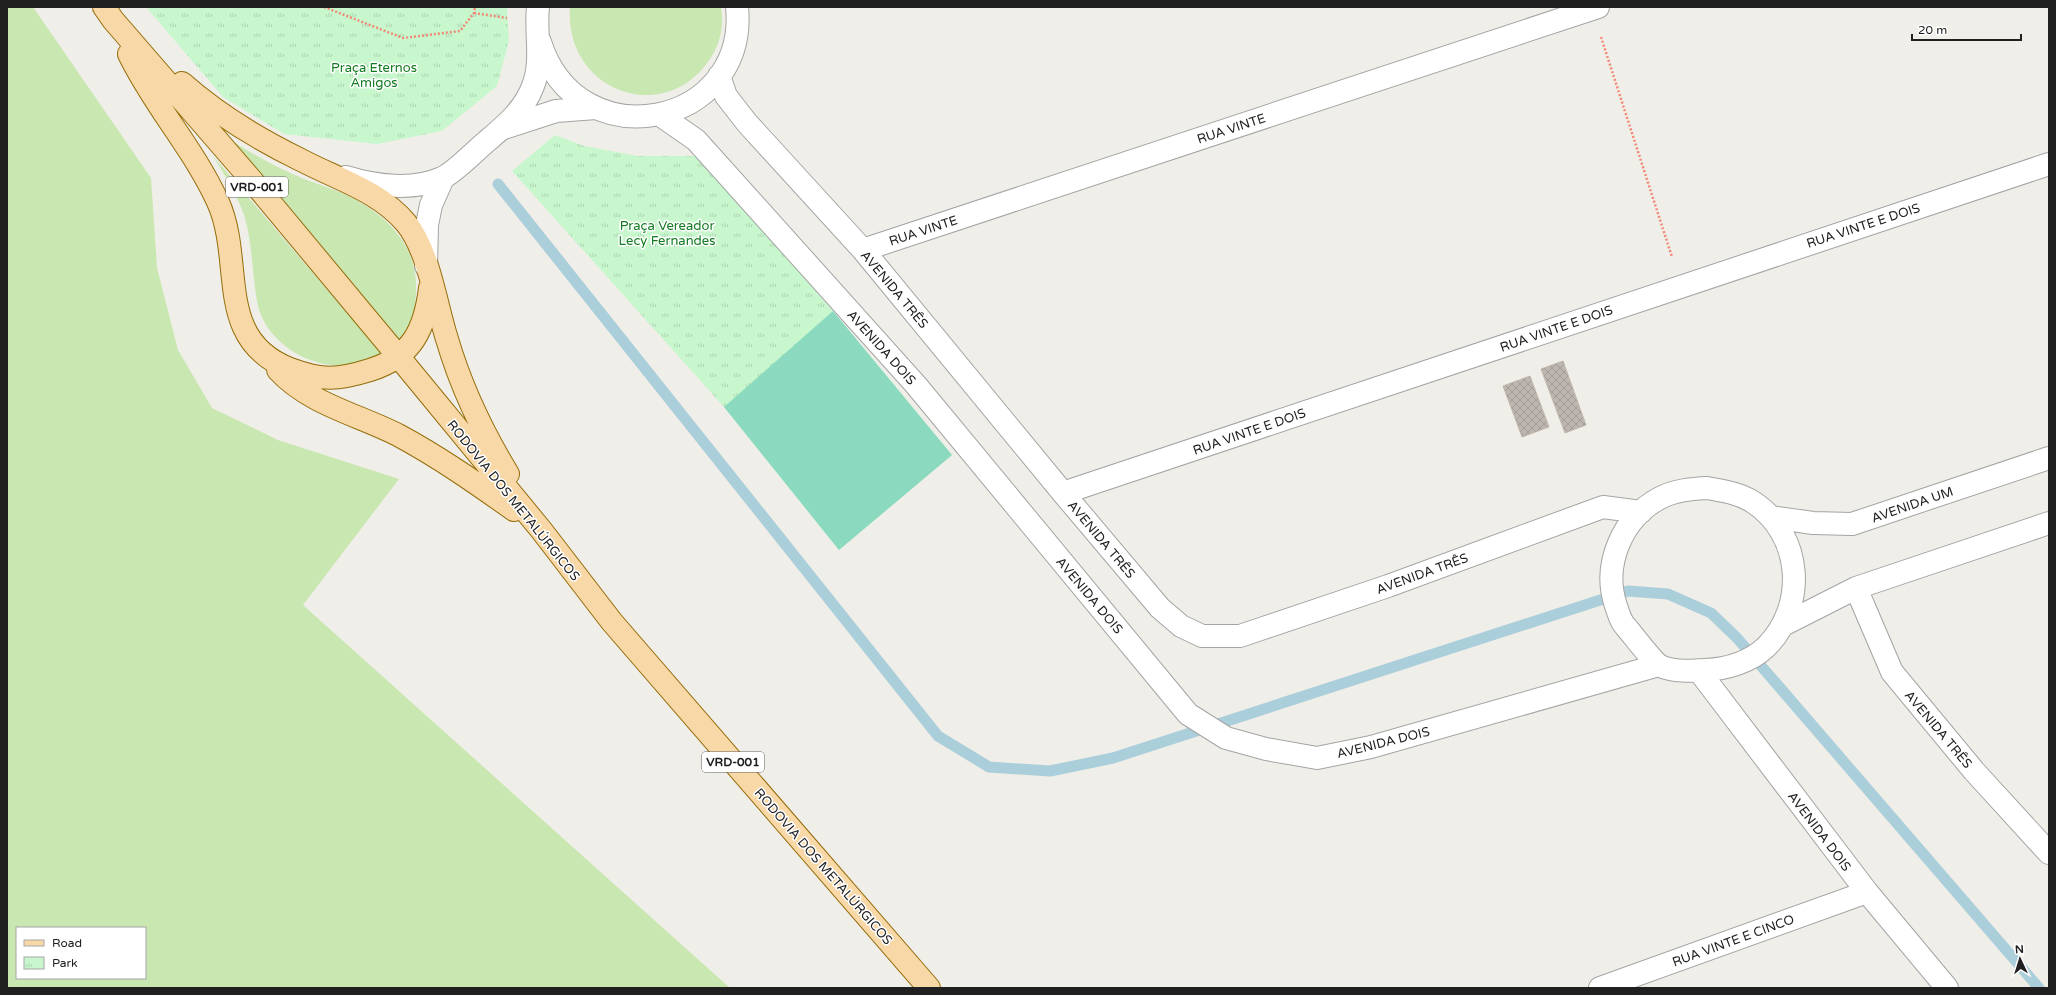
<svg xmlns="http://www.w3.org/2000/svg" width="2056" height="995" viewBox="0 0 2056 995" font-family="'Varela Round',sans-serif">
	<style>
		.grass { fill: #c9e7b1; fill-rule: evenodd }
		.park { fill: url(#park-tufts) }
		.pitch { fill: #8bdabf }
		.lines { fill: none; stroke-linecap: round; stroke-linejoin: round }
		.stream { stroke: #abcedb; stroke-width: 11 }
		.building { fill: url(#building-cross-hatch); stroke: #c1b6ab }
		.minor-casing { stroke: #a4a4a4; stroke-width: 24 }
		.major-casing { stroke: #946c09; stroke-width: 24 }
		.path { stroke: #f28977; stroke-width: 2.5; stroke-dasharray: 2 2; stroke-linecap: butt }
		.minor { stroke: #fff; stroke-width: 22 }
		.major { stroke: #f7d8a6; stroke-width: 22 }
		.labels { text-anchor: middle; stroke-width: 3; stroke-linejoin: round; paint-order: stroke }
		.shield { fill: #fff; stroke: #636363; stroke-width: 1 }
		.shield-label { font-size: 12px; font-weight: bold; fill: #202020 }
		.park-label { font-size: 13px; fill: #127a20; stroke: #fff }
		.street-label { font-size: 13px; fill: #202020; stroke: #fff }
	</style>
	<defs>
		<pattern id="park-tufts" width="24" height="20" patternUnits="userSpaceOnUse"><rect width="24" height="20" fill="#c8f7ce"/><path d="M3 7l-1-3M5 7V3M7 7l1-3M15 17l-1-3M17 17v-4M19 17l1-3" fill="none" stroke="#acd3b1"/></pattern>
		<pattern id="building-cross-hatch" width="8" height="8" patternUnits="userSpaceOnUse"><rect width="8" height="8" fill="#bdb6b0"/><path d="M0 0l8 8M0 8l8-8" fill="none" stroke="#a29c97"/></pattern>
	</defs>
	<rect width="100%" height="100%" fill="#f0eee8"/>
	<!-- grass -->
	<path class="grass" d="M7 7H33L151 178 157 268 178 350 212 408 278 440 399 479 303 605 730 988H7ZM17 928H145V978H17Z
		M570 7H721C724 23 721 40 713 54 670 129 564 94 570 7Z
		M234 142C255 156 280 169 304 179 317 184 331 188 344 194 383 212 418 243 416 290 416 309 413 326 400 340Z
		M213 156 382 354C373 357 363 363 354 365 315 371 268 346 258 306 252 277 253 247 245 218 238 196 225 176 213 156Z"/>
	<!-- park -->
	<path class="park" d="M146 7H507L509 41 497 86 442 131 377 144 284 134 223 97Z
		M555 135 584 146 638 156H698L833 311 952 455 839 550 724 407 512 171Z"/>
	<!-- pitch -->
	<path class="pitch" d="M833 311 952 455 839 550 724 407Z"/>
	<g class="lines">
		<!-- stream -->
		<path class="stream" d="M498 184 938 736 989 767 1050 771 1113 758 1628 591 1668 594 1711 613 1737 638 2039 988"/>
	</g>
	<!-- building -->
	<path class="building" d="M1563 361 1586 425 1565 433 1541 369Z
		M1530 376 1549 427 1522 437 1503 386Z"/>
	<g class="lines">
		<!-- minor casing -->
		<g class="minor-casing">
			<path id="minor" d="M540 42C578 162 749 127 737 7
				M719 76 726 96 747 123 863 250 1063 493 1160 608 1181 626 1202 636H1240L1388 586 1603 507 1641 512
				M660 115 696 140 916 385 1188 714 1226 738 1266 749 1317 758 1371 747 1659 665
				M504 128 556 111 596 108
				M346 177C375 186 413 191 442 178 454 173 475 151 487 141 506 125 524 110 533 86 543 61 535 33 538 7
				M863 250 1598 7
				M426 266 427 225 431 205 443 178
				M1707 488C1723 491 1739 493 1753 502 1803 535 1807 606 1766 647 1750 662 1727 669 1705 670 1690 671 1674 672 1660 666 1653 662 1633 635 1626 627 1620 621 1619 614 1616 606 1602 565 1622 518 1660 498 1675 490 1692 489 1707 488Z
				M1063 493 2049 164
				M1771 517 1813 523 1852 524 2049 458
				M1856 588 1892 672 1974 771 2049 853
				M1783 625 1856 588 2049 523
				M1699 671 1867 892 1947 988
				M1600 988 1867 892"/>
		</g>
		<!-- major casing -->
		<g class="major-casing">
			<path id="major" d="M104 7 113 20 249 177 398 356 542 531 612 622 929 988
				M129 54C154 106 194 149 218 202 245 262 213 339 290 369 322 381 338 380 370 370 412 357 425 329 430 288
				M182 83C218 115 258 139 301 160 337 179 379 191 406 223 429 251 436 305 447 339 461 387 482 431 508 474
				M278 370C309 404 359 415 398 435 439 457 476 483 514 510"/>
		</g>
		<!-- path -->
		<path class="path" d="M324 7 403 38 460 31 474 13 475 7
			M474 13 507 18
			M1601 37 1672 257"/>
		<!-- minor -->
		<use href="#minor" class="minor"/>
		<!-- major -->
		<use href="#major" class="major"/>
	</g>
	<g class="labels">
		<!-- shield labels -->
		<g class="shield">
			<rect x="226" y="177" width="62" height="20" rx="3"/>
			<rect x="702" y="752" width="62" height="20" rx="3"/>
		</g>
		<g class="shield-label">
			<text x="257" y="191">VRD-001</text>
			<text x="733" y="766">VRD-001</text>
		</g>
		<!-- park labels -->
		<g class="park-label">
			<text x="374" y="72">Praça Eternos<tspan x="374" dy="15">Amigos</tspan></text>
			<text x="667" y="230">Praça Vereador<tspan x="667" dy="15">Lecy Fernandes</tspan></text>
		</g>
		<!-- street labels -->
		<g class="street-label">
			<text transform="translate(1231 128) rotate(-18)" y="5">RUA VINTE</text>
			<text transform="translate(1863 225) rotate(-18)" y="5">RUA VINTE E DOIS</text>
			<text transform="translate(923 230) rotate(-18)" y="5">RUA VINTE</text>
			<text transform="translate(895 289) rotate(50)" y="5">AVENIDA TRÊS</text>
			<text transform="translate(1556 328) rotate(-19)" y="5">RUA VINTE E DOIS</text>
			<text transform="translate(882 347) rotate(48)" y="5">AVENIDA DOIS</text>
			<text transform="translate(1249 431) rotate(-19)" y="5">RUA VINTE E DOIS</text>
			<text transform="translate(514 500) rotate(51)" y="5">RODOVIA DOS METALÚRGICOS</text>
			<text transform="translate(1912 504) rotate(-19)" y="5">AVENIDA UM</text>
			<text transform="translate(1102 539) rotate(50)" y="5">AVENIDA TRÊS</text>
			<text transform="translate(1422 573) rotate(-20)" y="5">AVENIDA TRÊS</text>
			<text transform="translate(1090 595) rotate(50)" y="5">AVENIDA DOIS</text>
			<text transform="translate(1939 729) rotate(50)" y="5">AVENIDA TRÊS</text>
			<text transform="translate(1383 742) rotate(-14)" y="5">AVENIDA DOIS</text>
			<text transform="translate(1820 831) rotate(53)" y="5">AVENIDA DOIS</text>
			<text transform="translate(824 866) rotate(49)" y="5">RODOVIA DOS METALÚRGICOS</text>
			<text transform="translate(1733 940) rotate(-20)" y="5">RUA VINTE E CINCO</text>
		</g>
	</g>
	<!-- border -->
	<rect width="2056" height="995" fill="none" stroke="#202020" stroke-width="16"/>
	<!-- legend -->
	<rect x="16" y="927" width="130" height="52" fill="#ffffff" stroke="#a6a6a6"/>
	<rect x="24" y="940" width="20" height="6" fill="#f7d8a6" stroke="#a6a6a6"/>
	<text x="52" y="947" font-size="12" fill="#202020">Road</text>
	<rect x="24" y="957" width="20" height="12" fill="url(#park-tufts)" stroke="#a6a6a6"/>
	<text x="52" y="967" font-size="12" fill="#202020">Park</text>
	<!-- north arrow -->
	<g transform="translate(2020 959) rotate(356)" stroke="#ffffff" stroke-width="3" paint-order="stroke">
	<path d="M0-3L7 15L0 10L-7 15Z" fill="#202020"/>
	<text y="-6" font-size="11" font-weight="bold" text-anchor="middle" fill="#202020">N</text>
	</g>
	<!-- scale -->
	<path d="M1912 34v6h109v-6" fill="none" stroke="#202020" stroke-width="2"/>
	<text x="1918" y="34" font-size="12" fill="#202020" stroke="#ffffff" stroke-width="3" paint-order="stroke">20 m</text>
</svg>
